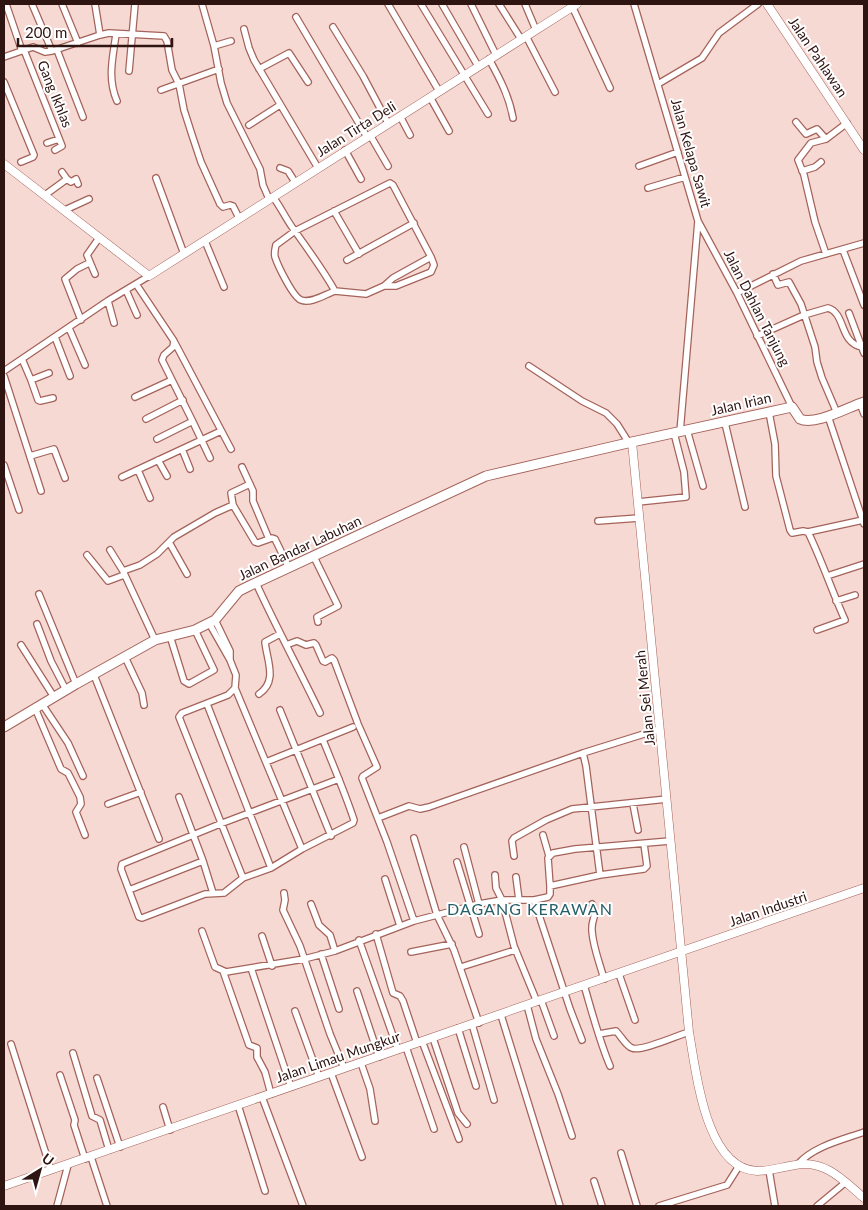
<svg xmlns="http://www.w3.org/2000/svg" width="868" height="1210" viewBox="0 0 868 1210" font-family="Lato,sans-serif">
	<style>
		.lines { fill: none; stroke-linecap: round; stroke-linejoin: round }
		.minor-casing { stroke: #a4635a; stroke-width: 8 }
		.tertiary-casing { stroke: #a4635a; stroke-width: 9 }
		.secondary-casing { stroke: #a4635a; stroke-width: 11 }
		.minor { stroke: #fff; stroke-width: 5.5 }
		.tertiary { stroke: #fff; stroke-width: 8 }
		.secondary { stroke: #fff; stroke-width: 9 }
		.labels { text-anchor: middle; stroke-width: 4; stroke-linejoin: round; paint-order: stroke }
		.street-label { font-size: 14px; fill: #2f1512; stroke: #fff }
		.quarter-label { font-size: 16px; letter-spacing: 1px; fill: #265f67; stroke: #fff }
	</style>
	<rect width="100%" height="100%" fill="#f7d9d4"/>
	<g class="lines">
		<!-- minor casing -->
		<g class="minor-casing">
			<path id="minor" d="M6 4 22 51
				M32 4 52 51
				M62 4 78 43
				M95 4 100 35
				M202 4 214 46 221 83 227 103 260 169 263 185 269 199
				M388 4 439 91
				M421 4 488 114
				M442 4 478 66
				M471 4 496 55
				M499 4 521 39
				M525 4 536 30
				M634 4 698 221 680 432
				M572 6 610 88
				M296 17 367 137
				M333 27 363 76 388 123
				M244 29 249 48 254 60 318 168
				M116 34C113 57 107 78 117 101
				M526 36 555 92
				M214 46 231 41
				M24 50 62 146 55 150
				M57 50 83 117
				M4 57 33 47 45 52 52 51 100 35 109 33 164 36 167 41 172 70 179 84 184 110 192 135 201 162 220 204 223 207 230 205 233 206 239 218
				M489 59C500 79 509 96 513 118
				M259 69 289 53 308 82
				M129 71 135 4
				M4 82 34 155 33 157 21 162
				M658 84 702 58 719 33 758 4
				M161 90 219 69
				M430 97 449 131
				M400 116 410 135
				M796 122 806 134 817 129 826 139
				M249 125 280 105
				M370 135 388 166
				M47 143 59 139
				M345 150 361 179
				M639 166 678 152
				M280 168 288 171 295 182
				M802 171 815 167 821 162
				M156 178 184 254
				M67 179 71 182 76 179 78 184
				M648 188 685 177
				M45 195 67 179 62 172
				M273 197C280 206 285 217 292 227 307 248 322 268 335 291L366 294 384 286 393 278 431 257 393 185 390 183 295 231 276 245C275 249 274 252 275 257 278 266 293 297 301 300 311 304 326 294 335 291
				M65 210 89 199
				M334 211 359 254
				M698 221 737 293 792 407
				M205 241 224 287
				M843 250 864 305
				M826 254 815 222 804 175 798 160 811 143 826 139 847 123
				M347 260 414 223
				M95 274 87 255 99 238
				M773 274 778 285 789 282 801 304 815 347 817 362 822 378 837 413
				M136 284 174 341 173 347 164 355 162 360 192 420 191 422 157 439
				M384 286H396L431 272 434 265 431 257
				M126 290 137 315
				M737 293 801 261 864 243
				M108 301 114 323
				M849 313 864 353
				M81 320 65 279 77 269 89 263
				M69 328 85 365
				M757 336 804 315 828 308C846 313 839 343 862 347
				M55 337 70 376
				M175 343 231 449
				M22 359 31 380 38 400 40 401 53 398
				M529 366 582 401 606 413 617 424 629 443
				M4 371 109 300 149 276
				M4 376 41 491
				M31 380 49 373
				M135 397 172 380
				M860 403 864 414
				M769 412 775 444 776 476 790 530 792 533 803 531 808 532
				M828 416 864 524
				M146 419 183 400
				M192 420 210 458
				M725 423 745 507
				M687 430 703 486
				M182 449 190 469
				M30 456 54 449 65 478
				M158 460 167 476
				M4 465 19 510
				M242 467 253 491V501L269 539
				M138 470 150 498
				M122 477 221 431
				M638 502 686 497 684 472 674 433
				M233 505 231 493 250 484
				M598 521 639 518
				M169 542 187 574
				M110 550 123 571
				M87 555 108 581 124 575
				M314 557 338 606 317 617 318 622
				M827 576 864 564
				M256 583C276 627 299 669 320 713
				M39 594 76 684
				M836 601 855 595
				M215 620 230 651V660L236 675 235 688 228 695 182 713 179 717 243 878
				M209 623 230 660
				M37 624 51 661 66 690
				M817 630 845 620C832 591 822 561 808 532L863 520
				M170 636 184 681 189 684 214 670 195 630
				M155 640 123 571 140 565 157 554 174 537 215 513 233 505 255 542 258 543 272 538 275 539 289 568
				M21 645 54 697
				M286 645 297 641 306 645 314 643 316 645 323 661 325 662 332 658 334 660 358 724 377 767 363 776 362 778 387 842 414 921
				M125 657 142 693 144 705
				M94 675 159 839
				M235 688 302 849
				M259 694C278 681 267 661 265 642L280 634
				M42 704 68 743 83 776
				M207 704 271 868
				M35 708 61 769 68 773 80 797 81 804 76 812 85 835
				M280 710 331 836
				M323 740C334 767 345 793 354 820L353 823 302 849 271 868 243 878 224 893 205 894 142 918 139 917 121 869 122 864 220 824 339 779
				M583 753 586 766 600 875
				M266 762 353 727
				M179 797 203 861 213 893
				M108 804 141 792
				M633 804 638 830
				M378 818 409 806 420 809 429 807 583 753 660 729
				M543 835 549 856
				M414 838 437 915 454 950 479 1023
				M464 847 479 904
				M514 856 512 841 514 838 546 820 572 809 667 799
				M457 862 479 934
				M495 875 496 888 502 900 514 946 537 1002
				M516 877 519 900
				M385 879 400 926
				M550 886 600 875 644 869 647 866 644 844
				M129 890 203 861
				M284 893 285 900 283 910 300 946 330 1034 344 1068
				M534 900 570 1009 582 1040
				M311 904 319 925 330 935 335 951
				M592 904C598 919 591 917 592 931 593 947 600 964 604 979
				M202 931 215 967 226 972 304 959 335 951 414 921 479 904 502 900H534L548 897 550 894V886L548 858 553 853 575 849 670 841
				M376 934 393 993 400 996 403 1001 417 1043
				M262 936 272 966
				M359 940 398 1050
				M411 952 452 944
				M321 954 339 1009
				M461 967 515 950
				M251 968 291 1087
				M223 971 249 1045 257 1048V1057L265 1072 271 1094
				M619 974 635 1020
				M584 985C592 1012 599 1040 610 1066
				M357 991 379 1057
				M541 1000 554 1036
				M527 1005 536 1039 558 1094 572 1136
				M295 1011 319 1077
				M501 1015 560 1206
				M472 1024 494 1100
				M458 1028 476 1086
				M599 1034 616 1031C621 1036 626 1046 632 1048 641 1052 678 1035 689 1032
				M433 1038 458 1113 467 1124
				M422 1041 459 1139
				M11 1044 51 1170
				M406 1047 434 1129
				M73 1053 92 1116 100 1120 109 1150
				M361 1063 370 1089 375 1121
				M331 1073 362 1157
				M60 1075 75 1120 74 1125 85 1159
				M97 1078 120 1147
				M262 1097 303 1206
				M238 1105 265 1191
				M163 1107 170 1130
				M621 1153 637 1206
				M91 1157 107 1206
				M798 1164C814 1146 842 1140 864 1132
				M769 1170 775 1206
				M594 1181 602 1206
				M57 1206 68 1165
				M659 1206 727 1185 739 1166
				M817 1206 846 1182"/>
		</g>
		<!-- tertiary casing -->
		<g class="tertiary-casing">
			<path id="tertiary" d="M767 4 864 150
				M4 164 149 276 577 4
				M632 442 689 1032C696 1070 705 1169 757 1171 770 1171 782 1167 795 1165 825 1159 844 1181 864 1198
				M4 1186 864 888"/>
		</g>
		<!-- secondary casing -->
		<g class="secondary-casing">
			<path id="secondary" d="M4 727 76 684 155 640 195 630 215 620 239 591 249 586 486 476 632 442 792 407 800 419C815 426 848 407 864 402"/>
		</g>
		<!-- minor -->
		<use href="#minor" class="minor"/>
		<!-- tertiary -->
		<use href="#tertiary" class="tertiary"/>
		<!-- secondary -->
		<use href="#secondary" class="secondary"/>
	</g>
	<g class="labels">
		<!-- street labels -->
		<g class="street-label">
			<text transform="translate(818 57) rotate(56)" y="5">Jalan Pahlawan</text>
			<text transform="translate(55 94) rotate(68)" y="5">Gang Ikhlas</text>
			<text transform="translate(356 129) rotate(-32)" y="5">Jalan Tirta Deli</text>
			<text transform="translate(691 153) rotate(74)" y="5">Jalan Kelapa Sawit</text>
			<text transform="translate(757 308) rotate(63)" y="5">Jalan Dahlan Tanjung</text>
			<text transform="translate(741 404) rotate(-13)" y="5">Jalan Irian</text>
			<text transform="translate(300 548) rotate(-25)" y="5">Jalan Bandar Labuhan</text>
			<text transform="translate(645 698) rotate(-96)" y="5">Jalan Sei Merah</text>
			<text transform="translate(768 909) rotate(-19)" y="5">Jalan Industri</text>
			<text transform="translate(338 1057) rotate(-19)" y="5">Jalan Limau Mungkur</text>
		</g>
		<!-- quarter labels -->
		<g class="quarter-label">
			<text x="530" y="915">DAGANG KERAWAN</text>
		</g>
	</g>
	<!-- border -->
	<rect width="868" height="1210" fill="none" stroke="#2f1512" stroke-width="10"/>
	<!-- north arrow -->
	<g transform="translate(40 1170) rotate(37)" stroke="#ffffff" stroke-width="4" paint-order="stroke">
	<path d="M0-4L9 19L0 12L-9 19Z" fill="#2f1512"/>
	<text y="-8" font-size="14" font-weight="bold" text-anchor="middle" fill="#2f1512">U</text>
	</g>
	<!-- scale -->
	<path d="M18 38v8h154v-8" fill="none" stroke="#2f1512" stroke-width="2.5"/>
	<text x="25" y="38" font-size="15" fill="#2f1512" stroke="#ffffff" stroke-width="4" paint-order="stroke">200 m</text>
</svg>
